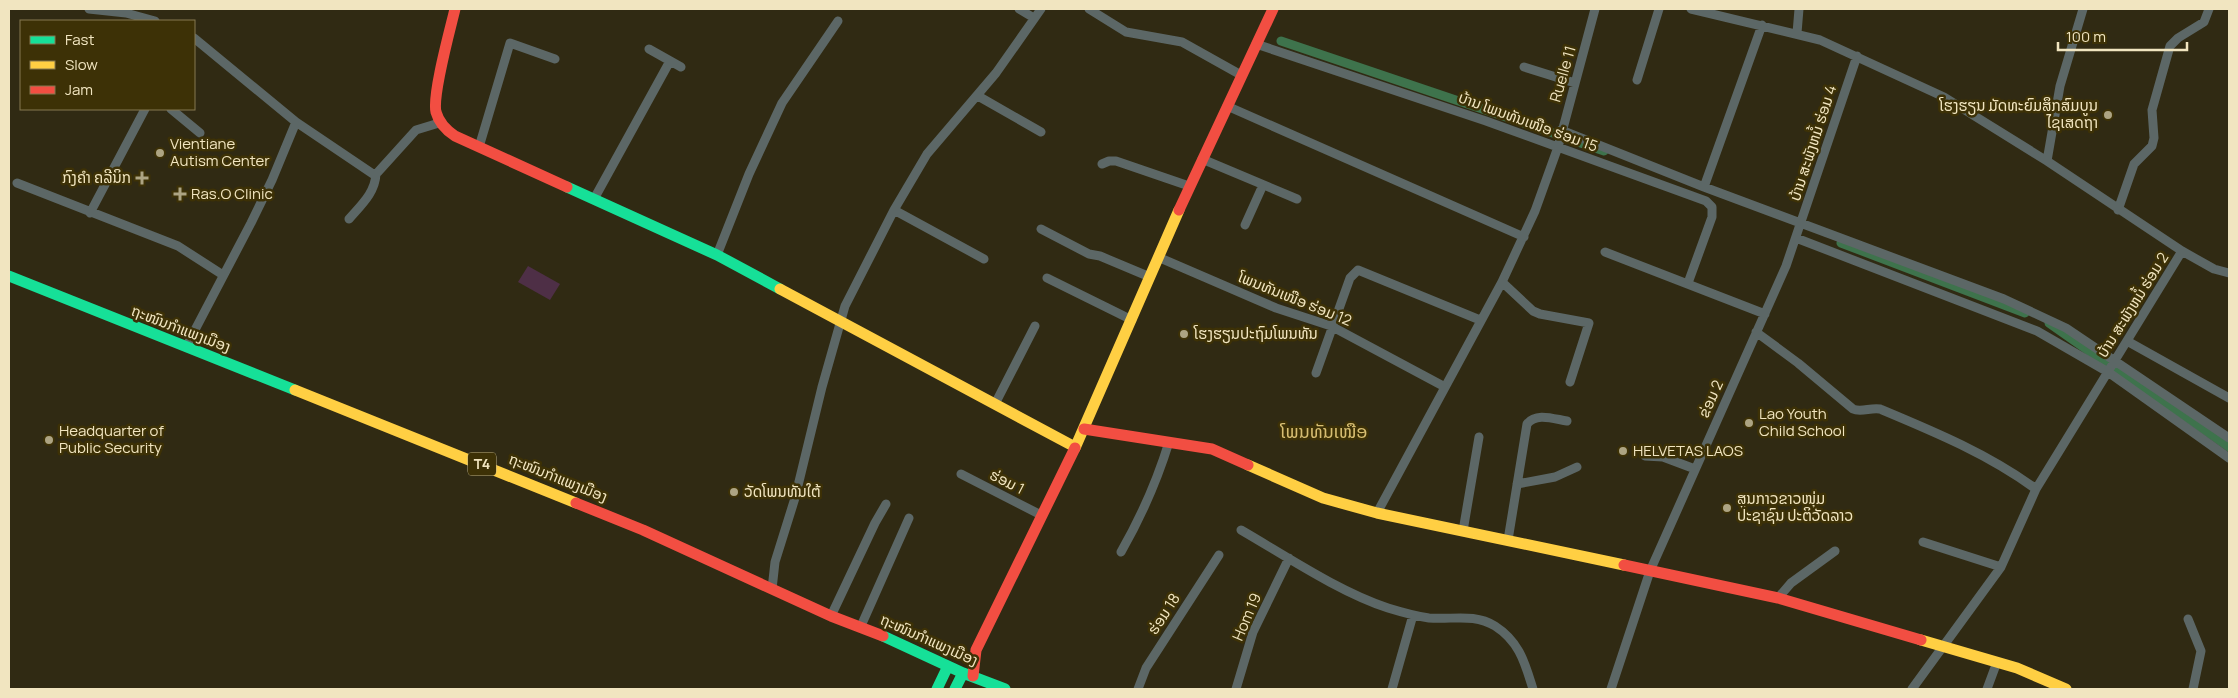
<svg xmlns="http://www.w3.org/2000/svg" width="2238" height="698" viewBox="0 0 2238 698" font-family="Manrope,'Noto Sans Lao',sans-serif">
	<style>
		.grass { fill: #4e2f46 }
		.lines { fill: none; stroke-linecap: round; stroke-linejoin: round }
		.canal { stroke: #3e734c; stroke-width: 9 }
		.street { stroke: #5c6766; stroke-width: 9 }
		.fast { stroke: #16e098; stroke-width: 11 }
		.slow { stroke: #ffcf43; stroke-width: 11 }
		.jam { stroke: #f24e42; stroke-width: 11 }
		.poi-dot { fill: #ada483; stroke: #3d3106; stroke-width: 2 }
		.labels { text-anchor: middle; stroke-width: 5; stroke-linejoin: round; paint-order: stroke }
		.shield { fill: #3d3106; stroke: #bbaf88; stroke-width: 1 }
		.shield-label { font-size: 14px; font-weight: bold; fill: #f1e5c0 }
		.street-label { font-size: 15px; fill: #f1e5c0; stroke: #3d3106 }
		.poi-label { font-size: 15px; fill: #f1e5c0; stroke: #3d3106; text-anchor: start }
		.quarter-label { font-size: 18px; fill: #d7be72; stroke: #3d3106 }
	</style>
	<rect width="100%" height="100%" fill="#302a13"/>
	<!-- grass -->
	<path class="grass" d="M528 266 560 284 550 300 518 282Z"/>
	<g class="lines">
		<!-- canal -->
		<path class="canal" d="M1281 41 1553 133
			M1566 138 1604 151
			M1841 243 2025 313
			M2049 323 2106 363
			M2117 369 2229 447"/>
		<!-- street -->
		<path class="street" d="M89 9 126 13 155 21
			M1019 9 1034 18
			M1089 9 1126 32 1182 42 1241 75
			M1691 9 1820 40 1944 97 2047 161 2182 251 2214 269 2229 273
			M1797 33 1799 9
			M194 38 296 122 373 174 378 172 416 130 439 123
			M1256 44 1486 121 1706 201 1712 207V217L1688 283
			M649 49 681 67
			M1524 67 1575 83
			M1637 80 1659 9
			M978 96 1041 132
			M1227 106 1524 237
			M171 109 200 133
			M1561 130 1704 187 2004 299 2066 328 2229 438
			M479 147 510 43 555 59
			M1202 159 1297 199
			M2047 161 2060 86 2083 9
			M1102 164 1109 161H1116L1189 186
			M17 183 178 246 223 275
			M1704 187 1762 25
			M594 199 670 61
			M894 210 984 259
			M2118 210 2134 164 2152 146 2154 138 2152 110 2170 46 2178 38 2204 22 2209 9
			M90 213 145 109
			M349 219C361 205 375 193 376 174
			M1245 225 1263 185
			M1041 229 1089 254 1100 256 1150 277
			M1796 238 2037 331 2108 372 2229 458
			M1605 252 1765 314
			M717 255 749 174 782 103 838 21
			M1158 257 1276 308 1331 326 1445 387
			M1047 278 1132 320
			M1502 282 1533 311 1540 314 1589 323 1570 382
			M1756 332 1798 363 1853 409C1861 413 1871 407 1880 409 1935 432 1988 454 2036 489
			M2127 341 2229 398
			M186 347 251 223 272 180 296 122
			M1316 373 1350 278 1358 270 1480 320
			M995 404 1035 326
			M1645 456 1663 457 1695 469
			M961 474 1041 515
			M1517 484 1555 477 1577 467
			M1377 513 1502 282 1535 211 1558 147 1595 9
			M1241 530C1286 556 1339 592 1388 608 1401 612 1415 616 1429 618 1452 620 1474 613 1495 626 1520 642 1525 664 1533 689
			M1463 531 1479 437
			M1508 540 1527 424C1536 412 1554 419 1567 421
			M1923 542 2001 567
			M1121 552C1141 517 1157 481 1169 442
			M772 589 775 562 795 498 822 387 845 306 894 210 927 154 996 73 1041 9
			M1778 598 1791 583 1835 551
			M831 616 875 523 886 504
			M2188 619 2201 651 2193 689
			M861 626 909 518
			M1138 689 1146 668 1219 555
			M1236 689 1253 632 1289 558
			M1392 689 1413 615
			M1611 689 1650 571 1786 266 1857 56
			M1912 689 2001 567 2036 489 2182 251
			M1987 689 1997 662"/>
		<!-- fast -->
		<path class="fast" d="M567 187 717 255 780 289
			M9 276 295 390
			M883 636 963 673 1005 689
			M937 689 948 666
			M955 689 963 673"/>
		<!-- slow -->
		<path class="slow" d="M780 289 1075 447
			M295 390 576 503
			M1075 448 1179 210
			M1248 465 1323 498 1377 513 1624 565
			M1921 640 2017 668 2066 689"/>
		<!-- jam -->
		<path class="jam" d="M455 9C450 30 432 95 436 112 439 123 446 130 455 136L567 187
			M1179 210 1273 9
			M1084 429 1212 449 1248 465
			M576 503 643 530 831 616 883 636
			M1624 565 1778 598 1921 640
			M973 676 976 650 1075 448"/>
	</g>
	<!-- markers -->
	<g class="poi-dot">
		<circle cx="2108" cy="115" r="5"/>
		<circle cx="160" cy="153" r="5"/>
		<path d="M139.5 170.5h5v5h5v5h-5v5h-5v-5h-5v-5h5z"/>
		<path d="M177.5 186.5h5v5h5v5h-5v5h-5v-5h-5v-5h5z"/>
		<circle cx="1184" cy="334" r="5"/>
		<circle cx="1749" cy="423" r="5"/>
		<circle cx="49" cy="440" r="5"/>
		<circle cx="1623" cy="451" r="5"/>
		<circle cx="734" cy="492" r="5"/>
		<circle cx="1727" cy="508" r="5"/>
	</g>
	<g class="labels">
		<!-- shield labels -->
		<rect class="shield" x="468" y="452.5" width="28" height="23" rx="4"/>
		<g class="shield-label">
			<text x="482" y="469">T4</text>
		</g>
		<!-- street labels -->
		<g class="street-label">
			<text transform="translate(1563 74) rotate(-74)" y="5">Ruelle 11</text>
			<text transform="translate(1528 122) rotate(20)" y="5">ບ້ານ ໂພນທັນເໜືອ ຮ່ອມ 15</text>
			<text transform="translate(1813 143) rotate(-72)" y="5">ບ້ານ ສະພັງຫມໍ້ ຮ່ອມ 4</text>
			<text transform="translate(1295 299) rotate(22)" y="5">ໂພນທັນເໜືອ ຮ່ອມ 12</text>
			<text transform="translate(2133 305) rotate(-58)" y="5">ບ້ານ ສະພັງຫມໍ້ ຮ່ອມ 2</text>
			<text transform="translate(181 329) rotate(21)" y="5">ຖະໜົນກຳແພງເມືອງ</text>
			<text transform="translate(1711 399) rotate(-66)" y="5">ຂ່ອມ 2</text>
			<text transform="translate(558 478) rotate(22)" y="5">ຖະໜົນກຳແພງເມືອງ</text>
			<text transform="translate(1007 482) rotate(27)" y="5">ຮ່ອມ 1</text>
			<text transform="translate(1164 614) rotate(-57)" y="5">ຮ່ອມ 18</text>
			<text transform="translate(1247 617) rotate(-67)" y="5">Hom 19</text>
			<text transform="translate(929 640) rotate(24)" y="5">ຖະໜົນກຳແພງເມືອງ</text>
		</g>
		<!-- poi labels -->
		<g class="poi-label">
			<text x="2098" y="111" text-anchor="end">ໂຮງຮຽນ ມັດທະຍົມສຶກສົມບູນ<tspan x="2098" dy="17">ໄຊເສດຖາ</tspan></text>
			<text x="170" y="149">Vientiane<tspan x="170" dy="17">Autism Center</tspan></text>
			<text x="131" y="183" text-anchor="end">ກົງຄຳ ຄລີນິກ</text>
			<text x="191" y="199">Ras.O Clinic</text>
			<text x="1194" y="339">ໂຮງຮຽນປະຖົມໂພນທັນ</text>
			<text x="1759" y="419">Lao Youth<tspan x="1759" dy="17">Child School</tspan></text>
			<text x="59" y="436">Headquarter of<tspan x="59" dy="17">Public Security</tspan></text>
			<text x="1633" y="456">HELVETAS LAOS</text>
			<text x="744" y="497">ວັດໂພນທັນໃຕ້</text>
			<text x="1737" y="504">ສູນກາວຂາວໜຸ່ມ<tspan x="1737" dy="17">ປະຊາຊົນ ປະຕິວັດລາວ</tspan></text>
		</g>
		<!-- quarter labels -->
		<g class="quarter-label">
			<text x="1324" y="438">ໂພນທັນເໜືອ</text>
		</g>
	</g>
	<!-- border -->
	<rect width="2238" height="698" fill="none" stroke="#f1e5c0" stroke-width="20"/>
	<!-- legend -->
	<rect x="20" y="20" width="175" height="90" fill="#3d3106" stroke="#857950"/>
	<rect x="30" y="36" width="25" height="8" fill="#16e098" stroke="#857950"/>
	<text x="65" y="45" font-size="15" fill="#f1e5c0">Fast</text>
	<rect x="30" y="61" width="25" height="8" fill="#ffcf43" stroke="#857950"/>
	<text x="65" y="70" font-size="15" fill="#f1e5c0">Slow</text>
	<rect x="30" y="86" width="25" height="8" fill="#f24e42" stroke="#857950"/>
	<text x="65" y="95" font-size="15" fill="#f1e5c0">Jam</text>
	<!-- scale -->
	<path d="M2058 42v8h129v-8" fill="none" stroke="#f1e5c0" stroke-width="2.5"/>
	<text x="2066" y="42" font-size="15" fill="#f1e5c0" stroke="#3d3106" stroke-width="4" paint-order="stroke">100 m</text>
</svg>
